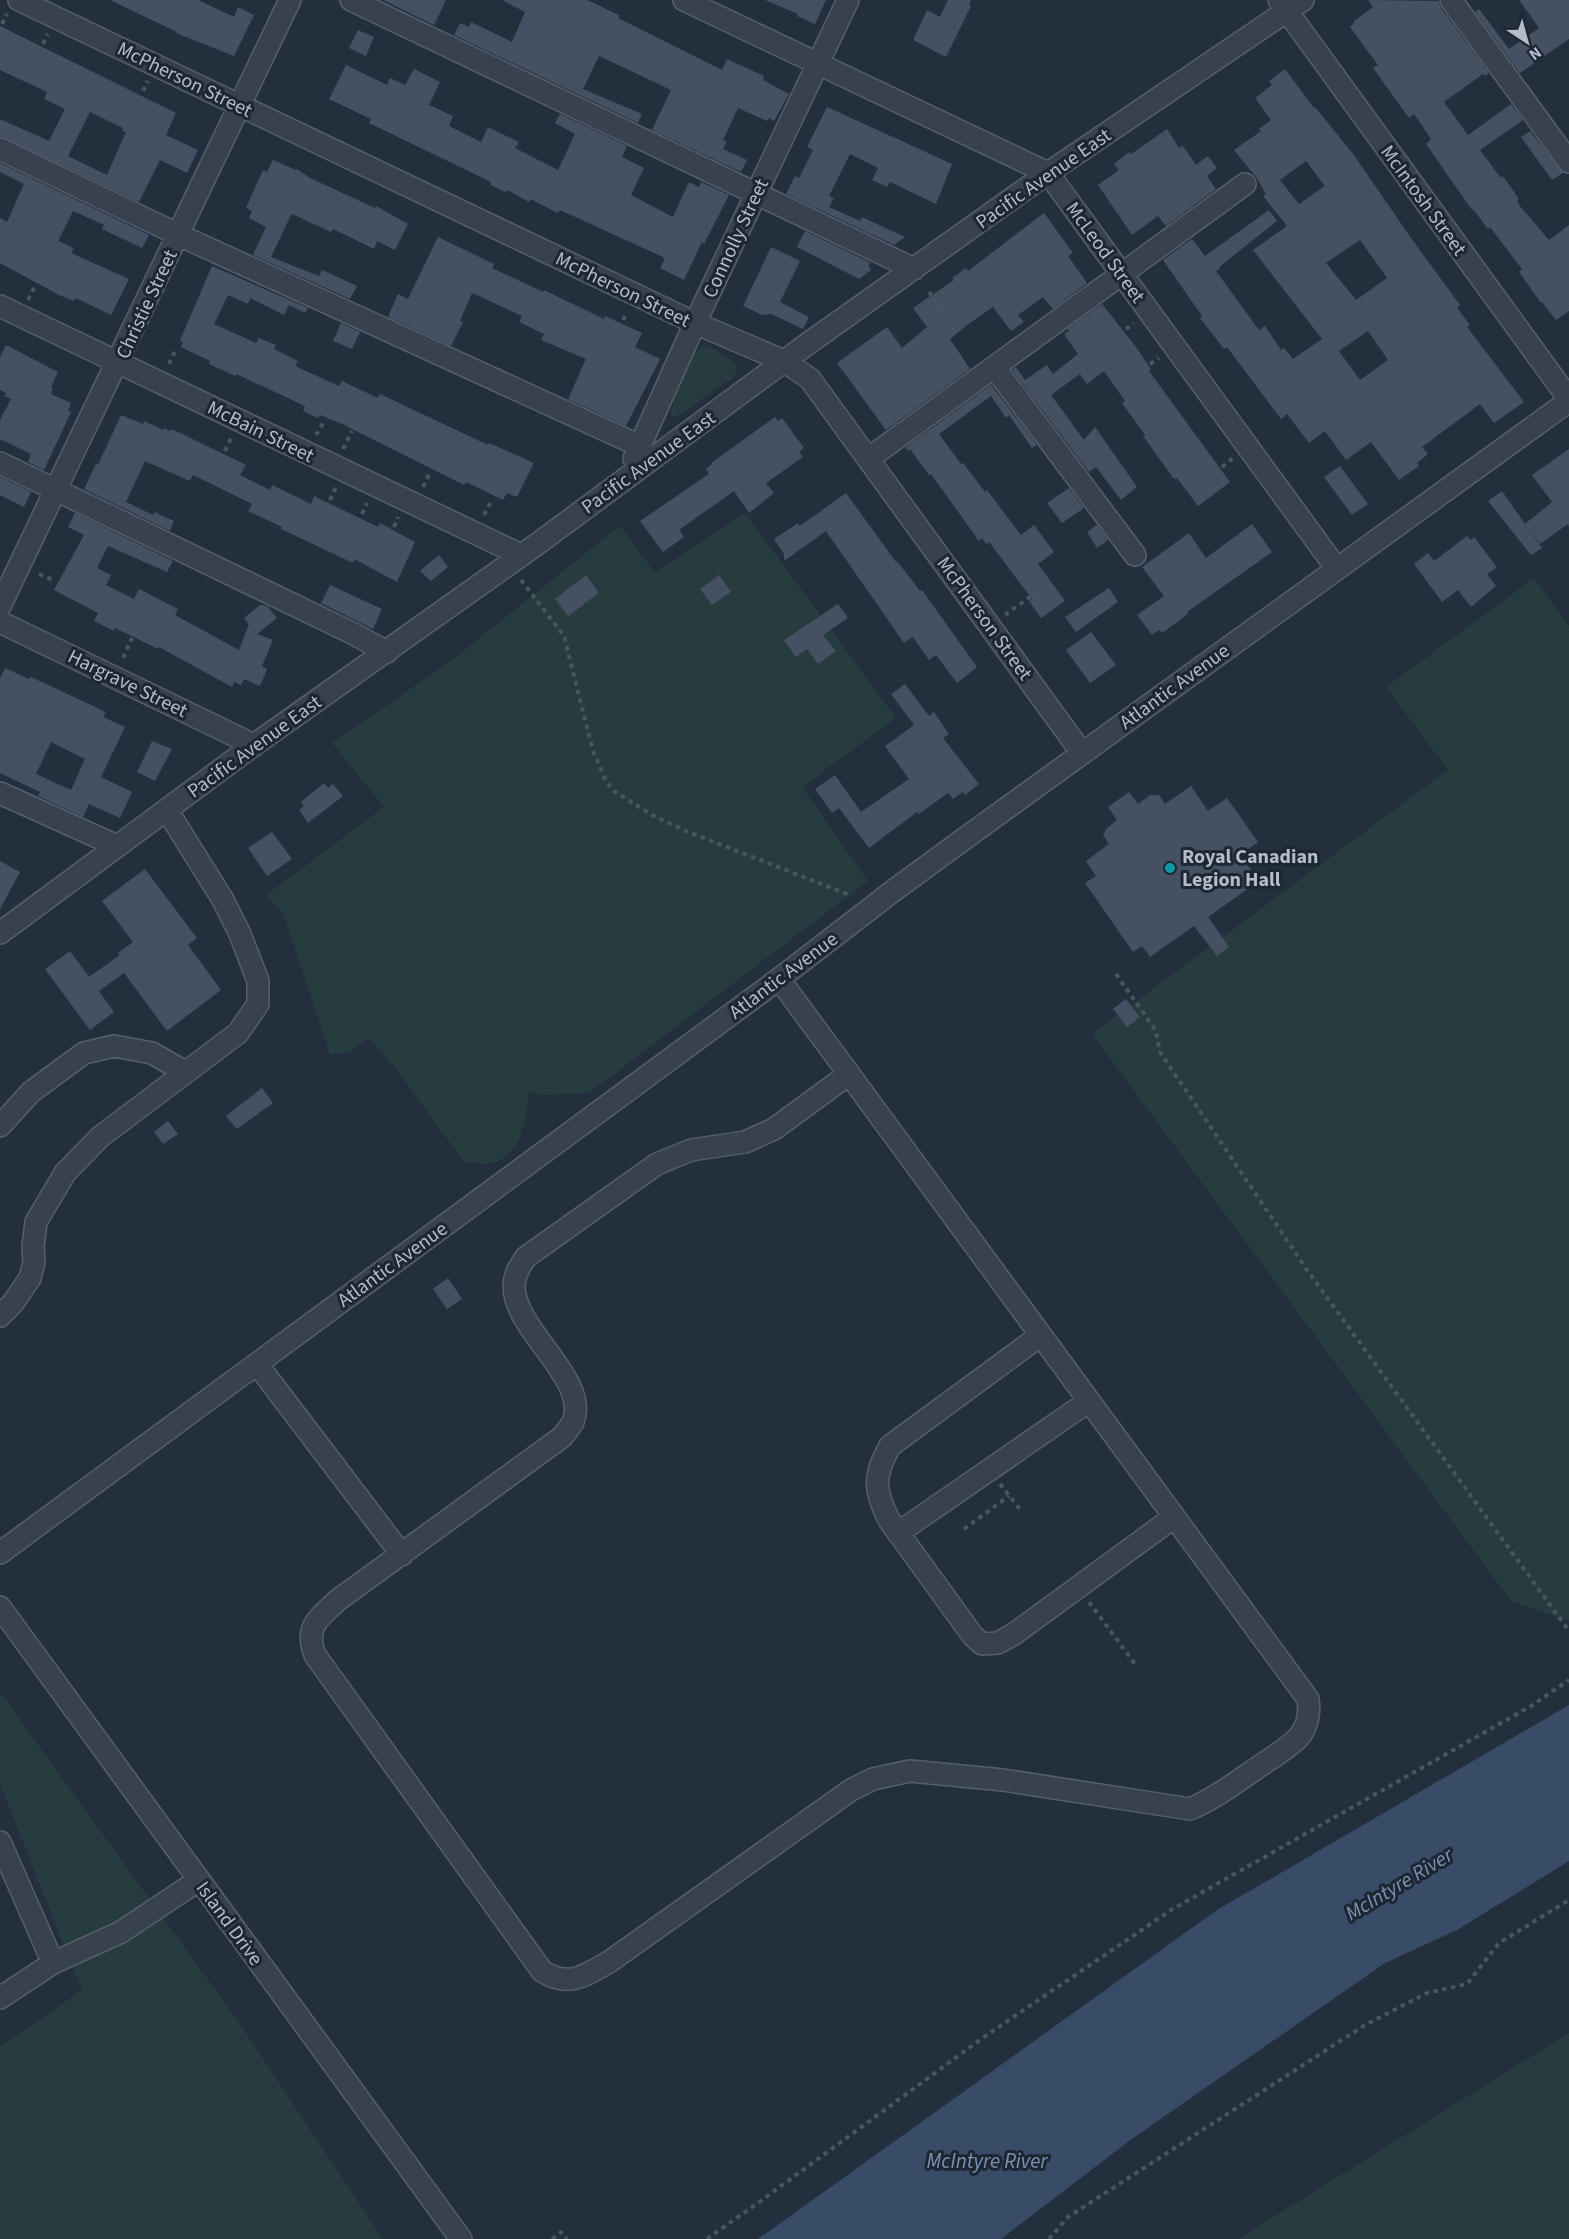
<svg xmlns="http://www.w3.org/2000/svg" width="1569" height="2239" viewBox="0 0 1569 2239" font-family="'Source Sans 3',sans-serif">
	<style>
		.green { fill: #263c3f }
		.water { fill: #394c67 }
		.building { fill: #455162; fill-rule: evenodd }
		.lines { fill: none; stroke-linecap: round; stroke-linejoin: round }
		.minor-casing { stroke: #565f6c; stroke-width: 24 }
		.path { stroke: #44595c; stroke-width: 4; stroke-dasharray: 4.5 4.5; stroke-linecap: butt }
		.minor { stroke: #38414e; stroke-width: 21 }
		.culture-dot { fill: #0f9aa8; stroke: #1d2633; stroke-width: 2 }
		.labels { text-anchor: middle; stroke-width: 6; stroke-linejoin: round; paint-order: stroke }
		.street-label { font-size: 20px; fill: #b4bcc9; stroke: #1d2633 }
		.poi-label { font-size: 20px; font-weight: bold; fill: #b4bcc9; stroke: #1d2633; text-anchor: start }
		.water-label { font-size: 21px; font-style: italic; fill: #7c92b1; stroke: #1d2633 }
	</style>
	<rect width="100%" height="100%" fill="#242f3e"/>
	<!-- green -->
	<path class="green" d="M704 346C717 348 730 358 737 368L734 377 679 415 673 417 670 415C677 389 679 359 704 346Z
		M745 513 896 718 802 787 868 881 589 1093 540 1095 529 1091C527 1115 522 1156 493 1163 485 1165 473 1162 464 1162L394 1066 368 1038 349 1053 330 1054 283 913 265 896 384 807 332 743 448 663 620 526 655 573Z
		M1534 578 1569 626V1621L1511 1601 1092 1034 1448 770 1386 687Z
		M0 1692 240 2024 383 2239H0V2047L82 1990 0 1784Z
		M1569 2033V2239H1238Z"/>
	<!-- water -->
	<path class="water" d="M1569 1705V1861L1457 1930 1385 1963 1129 2141 1001 2239H758L1217 1910Z"/>
	<!-- building -->
	<path class="building" d="M110 0H198L234 17 238 7 254 15 234 56 176 33 177 32Z
		M383 0H446L434 25Z
		M502 0H587L619 15 618 18 722 70 727 59 764 76 763 80 789 94 774 121 769 118 767 121 738 108 723 140 727 142 723 149 747 160 741 172 652 130 671 90 629 70 599 56 583 89 642 114 638 123 454 35 460 23 469 27 471 22 512 42 525 12Z
		M765 0H826L815 24 797 16 798 14Z
		M948 0H971L969 5 971 6 946 57 913 40 927 10 940 17Z
		M1368 0 1438 1 1441 8 1489 73 1485 76 1483 74 1444 102 1468 135 1511 104 1523 120 1480 150 1501 178 1503 176 1519 199 1517 200 1519 205 1549 240 1569 225V311L1556 320 1542 302 1541 303 1519 272 1522 269 1490 227 1488 229 1473 209 1472 210 1426 144 1431 139 1414 114 1409 118 1373 68 1378 65 1350 27 1354 23 1353 22 1373 7Z
		M1519 0H1569V39L1520 73 1475 12 1479 9 1509 49 1539 28Z
		M0 26 176 113 166 135 198 150 187 173 160 160 139 202 0 136V119L49 141 65 109 44 99 47 92 0 70ZM90 112 123 128 122 131 126 132 107 175 68 156Z
		M358 30 374 37 366 56 349 48Z
		M346 65 387 85 390 78 405 85 414 69 440 82 429 105 453 116 449 126 481 142 488 127 519 142 515 148 558 170 575 134 555 123 560 114 627 146 622 157 644 168 631 195 673 217 689 182 699 187 701 182 729 195 704 244 702 242 684 280 660 268 665 258 560 210 558 213 530 199 529 202 507 190 506 192 490 185 491 182 369 123 371 119 329 99Z
		M1285 69 1314 108 1315 107 1354 155 1411 238 1460 305 1457 308 1470 325 1467 327 1524 402 1494 423 1480 404 1422 447 1428 454 1417 463 1419 466 1399 480 1371 442 1346 460 1325 431 1309 443 1287 414 1281 419 1227 347 1224 349 1200 318 1202 316 1163 260 1192 239 1205 256 1269 210 1277 221 1219 267 1220 269 1216 271 1259 330 1265 326 1281 350 1284 348 1293 359 1322 339 1253 250 1287 226 1263 196 1266 194 1256 177 1234 150 1261 131 1259 129 1271 120 1255 98 1272 85 1269 81ZM1306 161 1325 186 1299 204 1280 180ZM1360 240 1387 278 1356 300 1326 263ZM1368 331 1388 360 1360 380 1339 351Z
		M827 107 952 164 936 204 890 182 887 187 872 180 878 168 850 154 829 196 834 198 829 207 860 221 862 217 905 237 894 245 786 194 795 176 799 178 813 150 807 147Z
		M1167 129 1179 148 1183 146 1196 165 1208 156 1217 168 1207 176 1216 189 1166 226 1158 216 1132 235 1098 185 1119 170 1114 164 1129 152 1131 154Z
		M1530 131 1563 173 1552 180 1521 137Z
		M273 160 296 170 297 169 310 178 375 208 376 206 408 224 395 250 377 241 374 249 333 229 331 232 292 214 290 217 271 257 319 276 322 270 357 286 350 299 253 255 266 227 249 218 252 211 246 208 263 170 267 172Z
		M0 163 149 235 142 248 102 229 104 225 73 211 58 241 74 248 71 253 129 279 111 315 76 298 74 301 59 295 0 263V218L7 222 24 184 0 172Z
		M1044 213 1073 253 1068 256 1087 283 1053 309 1043 297 1018 315 1024 322 1011 331 993 307 967 325 950 339 970 369 886 430 837 363 887 327 902 348 927 327 913 308 954 280 952 278 966 268 968 271Z
		M805 231 871 263 868 265 871 270 859 279 797 247Z
		M438 237 494 264 492 268 543 292 544 290 604 319 605 316 642 333 635 347 660 359 626 426 568 399 586 359 541 340 544 334 519 322 522 316 479 296 472 293 460 321 463 322 451 346 388 317 398 294 408 299Z
		M771 247 800 261 780 302 809 317 803 329 771 314 762 315 743 306Z
		M212 266 308 308 305 313 289 305 284 315 250 298 248 304 228 295 214 324 256 343 259 338 276 345 274 349 298 361 295 366 339 386 342 381 378 398 380 394 488 445 489 443 534 463 517 497 507 493 503 500 466 482 464 485 342 424 320 415 318 418 303 411 305 406 236 374 235 376 209 364 210 361 181 347 183 342 180 340Z
		M1102 304 1136 347 1151 369 1149 371 1230 482 1198 506 1177 478 1174 479 1143 436 1145 435 1122 403 1125 401 1104 371 1087 384 1080 374 1051 395 1084 440 1095 427 1137 487 1121 500 1096 467 1089 472 1012 370 1016 367 1025 380 1047 365 1053 374 1078 354 1064 334 1069 331 1067 329Z
		M341 323 360 332 352 349 333 341Z
		M6 345 58 372 51 387 53 388 51 394 71 403 68 411 71 412 44 470 28 462 31 454 0 439V420L11 399 4 396 6 393 0 390V357Z
		M991 385 1037 445 1032 448 1009 415 1006 418 991 396 939 434 961 464 963 463 985 492 987 490 1021 535 1034 525 1054 552 1038 564 1065 601 1041 618 1029 601 1032 599 989 542 986 544 982 538 979 541 931 474 929 475 910 449 908 451 906 447Z
		M121 415 143 424 144 421 163 430 164 428 170 431 172 429 246 465 240 475 270 490 272 485 311 504 314 496 378 527 380 523 415 542 397 582 354 559 353 563 281 529 282 527 248 511 252 504 193 475 190 481 145 461 126 502 153 515 154 512 174 521 170 531 84 489 96 464 98 465Z
		M775 417 778 421 782 418 804 448 799 452 803 457 766 483 774 493 749 513 734 491 679 530 684 537 663 552 640 521 709 474 706 469 712 464 711 463Z
		M1569 449V527L1568 524 1540 544 1525 524 1542 548 1531 555 1488 501 1502 491 1525 524 1552 502 1532 475Z
		M1340 466 1368 504 1352 515 1324 477Z
		M0 477 31 492 24 507 0 495Z
		M1069 488 1084 508 1062 523 1047 503Z
		M846 493 896 562 897 561 920 591 922 590 977 667 957 683 936 655 929 660 913 637 904 643 826 531 784 561V554L774 539 798 523 800 526Z
		M75 513 173 561 167 572 108 546 97 568 111 575 106 585 134 599 139 589 178 609 175 615 239 650 249 624 244 618 260 605 267 606 277 618 257 634 273 640 262 666 267 669 260 686 244 679 241 685 234 682 232 687 159 647 158 649 115 628 114 631 94 621 98 613 54 590 84 535 68 527Z
		M1252 524 1272 552 1187 612 1188 614 1162 633 1159 630 1152 635 1137 615 1164 596 1142 567 1189 533 1206 558Z
		M1097 525 1108 540 1097 548 1087 532Z
		M1467 536 1471 540 1474 537 1497 567 1487 574 1496 586 1471 607 1458 590 1442 602 1414 564 1428 553 1434 561Z
		M439 555 448 567 431 581 420 571Z
		M586 575 599 593 568 616 555 599Z
		M719 575 731 592 712 605 700 589Z
		M330 585 382 609 373 629 321 603Z
		M1109 588 1118 602 1076 632 1065 617Z
		M838 604 848 618 823 635 836 651 818 664 807 649 796 657 784 640Z
		M1091 632 1116 665 1090 683 1066 650Z
		M5 668 29 679 31 677 106 712 103 717 125 727 101 777 132 792 120 818 89 804 83 817 38 796 40 792 0 773V678ZM51 742 85 759 71 790 36 774Z
		M905 684 929 716 934 712 949 734 943 738 979 784 965 795 963 792 953 799 948 793 919 814 917 812 869 848 839 808 832 813 815 789 835 775 861 812 909 779 885 746 914 725 891 694Z
		M152 741 172 749 155 781 137 772Z
		M324 783 328 788 333 784 343 796 308 823 299 810 304 806 301 802Z
		M1191 786 1208 811 1227 798 1258 842 1240 855 1259 881 1208 917 1229 947 1217 956 1194 926 1150 957 1142 946 1133 952 1085 883 1096 876 1086 861 1109 844 1103 835 1107 828 1117 820 1108 807 1129 792 1138 804 1150 795H1159L1165 804Z
		M272 832 292 859 267 876 248 848Z
		M0 861 20 872 0 909Z
		M145 869 197 938 188 945 221 990 167 1031 124 973 99 991 114 1012 90 1030 45 969 70 951 89 977 120 955 118 953 133 942 102 901Z
		M1126 999 1140 1017 1127 1027 1113 1009Z
		M262 1088 273 1103 237 1129 226 1116Z
		M168 1121 178 1134 163 1144 154 1132Z
		M448 1278 462 1299 447 1309 433 1289Z"/>
	<g class="lines">
		<!-- minor casing -->
		<g class="minor-casing">
			<path id="minor" d="M19 0 695 323 784 361 810 379 1082 753
				M351 0 914 269
				M684 0 1048 173 1337 569
				M1279 0 1569 399
				M1451 0 1569 162
				M0 149 179 235 640 446
				M0 306 521 555
				M994 367 1135 555
				M634 459 695 323 848 0
				M868 459 1245 184
				M0 463 352 633 387 652
				M0 606 290 0
				M0 622 254 745
				M0 793 117 846
				M0 933 254 745 540 542 806 345 1048 173 1303 0
				M779 979 849 1074 1308 1699C1310 1712 1308 1727 1298 1738 1287 1749 1270 1759 1257 1768 1235 1783 1214 1799 1190 1809L1003 1780 910 1771 873 1779 851 1790 609 1962C584 1976 569 1988 542 1971L315 1655C304 1626 319 1618 338 1600L562 1437C566 1432 570 1427 573 1422 590 1379 514 1331 514 1286 514 1275 520 1266 526 1257L657 1164 691 1150 745 1142 774 1129 849 1074
				M0 1126 31 1092 84 1053 114 1046 152 1053 185 1072
				M0 1316 13 1303 30 1278 34 1262 33 1246 36 1222 65 1173 100 1137 238 1033 258 1004V981L240 934 223 900 167 810
				M1041 1335 890 1446C873 1476 874 1490 889 1520L973 1636 982 1644 998 1643 1014 1634 1174 1517
				M257 1364 402 1555
				M898 1533 1089 1401
				M0 1553 779 979 893 891 964 839 1569 401
				M0 1607 461 2239
				M0 1842 53 1963
				M0 1998 53 1963 121 1932 199 1880"/>
		</g>
		<!-- path -->
		<path class="path" d="M2 24 7 14
			M43 44 48 34
			M143 91 148 81
			M929 292 943 312
			M28 300 36 284
			M623 320 627 313
			M1126 329 1134 323
			M169 364 176 349
			M1150 364 1159 358
			M316 435 325 420
			M343 449 352 431
			M225 451 231 438
			M1222 467 1233 458
			M423 487 430 472
			M330 500 336 487
			M362 514 367 503
			M484 515 492 500
			M394 527 398 517
			M39 574 55 581
			M521 580 564 636 593 751 606 781 614 791 652 815 686 831 852 896
			M1005 615 1041 589
			M123 658 132 638
			M1116 974 1156 1031 1160 1052 1307 1270 1569 1631
			M1000 1484 1022 1512
			M964 1529 1009 1496
			M1089 1602 1135 1664
			M552 2239 561 2232 567 2239
			M707 2239 762 2200 984 2037 1171 1910 1531 1706 1569 1680
			M1049 2239 1068 2217 1365 2025 1427 1993 1467 1984 1499 1943 1569 1900"/>
		<!-- minor -->
		<use href="#minor" class="minor"/>
	</g>
	<!-- markers -->
	<circle class="culture-dot" cx="1170" cy="868" r="6"/>
	<g class="labels">
		<!-- street labels -->
		<g class="street-label">
			<text transform="translate(185 79) rotate(26)" y="7">McPherson Street</text>
			<text transform="translate(1043 178) rotate(-35)" y="7">Pacific Avenue East</text>
			<text transform="translate(1424 200) rotate(54)" y="7">McIntosh Street</text>
			<text transform="translate(735 238) rotate(-65)" y="7">Connolly Street</text>
			<text transform="translate(1106 252) rotate(54)" y="7">McLeod Street</text>
			<text transform="translate(623 289) rotate(26)" y="7">McPherson Street</text>
			<text transform="translate(146 304) rotate(-65)" y="7">Christie Street</text>
			<text transform="translate(261 431) rotate(26)" y="7">McBain Street</text>
			<text transform="translate(648 462) rotate(-36)" y="7">Pacific Avenue East</text>
			<text transform="translate(985 618) rotate(54)" y="7">McPherson Street</text>
			<text transform="translate(128 683) rotate(26)" y="7">Hargrave Street</text>
			<text transform="translate(1174 686) rotate(-36)" y="7">Atlantic Avenue</text>
			<text transform="translate(254 746) rotate(-36)" y="7">Pacific Avenue East</text>
			<text transform="translate(783 975) rotate(-37)" y="7">Atlantic Avenue</text>
			<text transform="translate(392 1264) rotate(-36)" y="7">Atlantic Avenue</text>
			<text transform="translate(230 1923) rotate(54)" y="7">Island Drive</text>
		</g>
		<!-- poi labels -->
		<g class="poi-label">
			<text x="1182" y="863">Royal Canadian<tspan x="1182" dy="23">Legion Hall</tspan></text>
		</g>
		<!-- water labels -->
		<g class="water-label">
			<text transform="translate(1399 1884) rotate(-31)" y="7">McIntyre River</text>
			<text x="987" y="2168">McIntyre River</text>
		</g>
	</g>
	<!-- north arrow -->
	<g transform="translate(1527 42) rotate(144)" stroke="#1d2633" stroke-width="4.5" paint-order="stroke">
	<path d="M0-4.5L10 22L0 15L-10 22Z" fill="#b4bcc9"/>
	<text y="-9" font-size="16" font-weight="bold" text-anchor="middle" fill="#b4bcc9">N</text>
	</g>
</svg>
